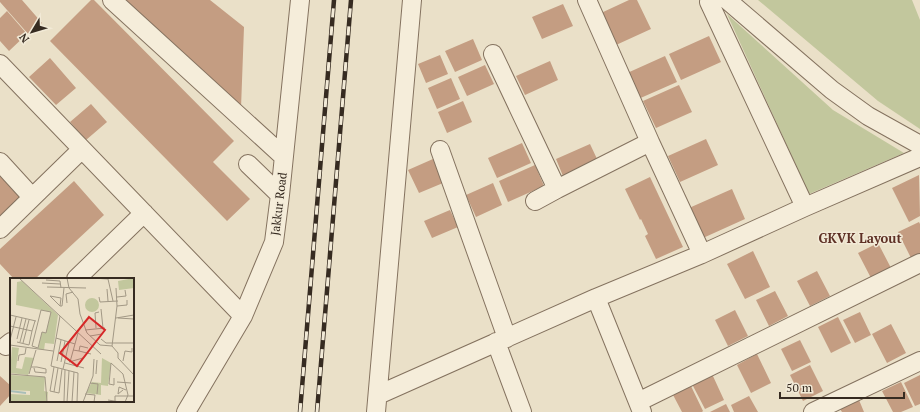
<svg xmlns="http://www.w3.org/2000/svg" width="920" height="412" viewBox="0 0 920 412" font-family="'PT Serif',serif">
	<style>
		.green { fill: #c2c79d }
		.building { fill: #c49d82 }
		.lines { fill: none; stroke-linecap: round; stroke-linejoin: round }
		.minor-casing { stroke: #84725f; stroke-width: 20 }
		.minor { stroke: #f5edda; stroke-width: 18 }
		.rail-casing { stroke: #362b21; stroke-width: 4.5 }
		.rail { stroke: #f2ead7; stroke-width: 3; stroke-dasharray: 9; stroke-linecap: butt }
		.labels { text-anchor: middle; stroke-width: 3; stroke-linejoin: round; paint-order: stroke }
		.street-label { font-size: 12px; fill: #362b21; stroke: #f2ead7 }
		.neighbourhood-label { font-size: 13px; font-weight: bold; fill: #5e3025; stroke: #f2ead7 }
		.inset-river { fill: none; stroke: #a8beb8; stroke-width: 2 }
		.inset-road { fill: none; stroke: #a29885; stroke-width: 1 }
		.view { fill: #d62828; fill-opacity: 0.15; stroke: #d62828; stroke-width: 2 }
		.inset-edge { fill: none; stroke: #362b21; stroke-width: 2 }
	</style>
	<rect width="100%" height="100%" fill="#eae0c8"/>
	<!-- green -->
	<path class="green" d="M758 0H912L920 20V129L878 101Z
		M727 14 833 110 904 153 809 194Z"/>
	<!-- building -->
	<path class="building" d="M0 0H22L42 23 29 35 0 2Z
		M91 0H94L234 141 213 162 250 199 227 221 50 41Z
		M126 0H210L244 27 241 108Z
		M629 0H637L651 29 616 45 601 13Z
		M563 4 573 26 542 39 532 17Z
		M7 11 27 34 9 51 0 41V18Z
		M709 36 721 62 681 80 669 54Z
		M473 39 482 60 455 72 445 51Z
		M440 55 448 74 426 83 418 64Z
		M665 56 677 82 636 100 625 74Z
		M50 58 76 88 56 105 29 77Z
		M550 61 558 80 525 95 516 76Z
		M485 65 494 84 467 96 458 77Z
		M451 78 460 99 437 109 428 88Z
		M679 85 692 112 656 128 643 101Z
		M463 101 472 122 447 133 438 112Z
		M91 104 107 122 86 140 70 122Z
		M706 139 718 165 680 182 668 156Z
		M522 143 531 163 497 178 488 158Z
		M590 144 598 161 563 176 556 159Z
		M433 159 443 183 419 193 408 170Z
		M535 165 544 186 508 202 499 181Z
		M0 174 23 199 0 221Z
		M919 175 920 216 909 222 892 188Z
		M650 177 683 247 656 259 645 236 648 234 641 219 640 220 625 189Z
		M74 181 104 215 35 279H14L0 264V249Z
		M493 183 502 205 476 217 466 195Z
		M732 189 745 219 703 238 689 208Z
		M450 210 458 227 432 238 424 221Z
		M919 222 920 224V254L911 258 898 232Z
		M878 243 891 268 871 278 858 253Z
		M753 251 770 287 745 299 727 264Z
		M817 271 830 296 810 306 797 281Z
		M775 291 788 316 769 326 756 300Z
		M735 310 748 336 728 346 715 320Z
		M860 312 871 335 855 343 843 320Z
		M838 317 851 343 831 353 818 327Z
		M891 324 906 353 887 363 872 334Z
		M800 340 811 362 792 371 781 349Z
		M757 354 771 383 751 393 737 365Z
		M810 365 823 391 803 401 790 375Z
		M712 374 724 400 705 409 692 384Z
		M920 375V404L915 406 904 383Z
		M0 376 11 386V394L0 406Z
		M901 382 913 407 901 412H893L882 391Z
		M690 384 703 411 702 412H682L672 393Z
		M749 396 758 412H734L731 405Z
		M859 400 864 412H842L840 409Z
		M726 404 730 412H710Z"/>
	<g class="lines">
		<!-- minor casing -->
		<g class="minor-casing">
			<path id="minor" d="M112 0 284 157
				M587 0 650 142
				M712 0 709 2 805 207
				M727 0 832 90 868 116 920 145
				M493 54 557 189 650 142 702 254
				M0 64 243 316
				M440 150 507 338
				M0 162 32 197
				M248 164 280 195
				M535 201 557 189
				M0 229 82 149
				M76 279 144 213
				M596 298 642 412
				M496 342 522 412
				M6 346 11 342
				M378 395 596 298 702 254 805 207 920 157
				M638 402 920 263
				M186 412 243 316 274 242 280 195 300 0
				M376 412 412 0
				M813 412 920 361"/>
		</g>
		<!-- minor -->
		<use href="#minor" class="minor"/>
		<!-- rail casing -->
		<g class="rail-casing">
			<path id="rail" d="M300 412 334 0
				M317 412 351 0"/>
		</g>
		<!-- rail -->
		<use href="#rail" class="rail"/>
	</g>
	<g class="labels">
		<!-- street labels -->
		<g class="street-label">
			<text transform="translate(279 204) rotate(-83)" y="4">Jakkur Road</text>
		</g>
		<!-- neighbourhood labels -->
		<g class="neighbourhood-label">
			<text x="860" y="243">GKVK Layout</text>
		</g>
	</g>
	<!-- overview -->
	<g transform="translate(10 278)">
		<rect width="124" height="124" fill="#eae0c8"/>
		<path d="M124 0V10L109 12 108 3ZM12 3 48 37 44 66 35 65 34 72 28 71 32 54 36 55 41 34 6 27 7 4ZM75 27a7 7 0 1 1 14 0a7 7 0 1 1-14 0ZM2 69 9 70 6 90 12 91 15 79 24 80 18 97 0 95ZM92 80 101 85 98 108 91 107V117L76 115 82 104 91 105ZM0 97 35 99 34 113 38 114 37 124H0V116L20 117V113L0 112Z" fill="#c2c79d"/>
		<path class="inset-river" d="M0 113 16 115"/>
		<path class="inset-road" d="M9 0 91 76M57 0 59 10 68 21 70 36 77 55 90 67 102 68 108 75V80L124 97M83 0 98 1 103 23M36 2 50 3 51 10M32 5 50 6M37 9 76 10M97 11 98 23M89 19 90 24 108 23M107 19 116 18 115 12M57 25 56 16 63 14M50 28 40 18 51 20 50 28H52M52 28 54 10M107 28 117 27V22M91 31 93 50M31 32 41 34 36 55 32 54 28 70 22 68ZM0 37 26 43M50 38 41 88 68 95 67 124M106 40 124 37M108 40 124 41M0 48 22 53 25 43M86 50 85 35 89 34M75 52 95 50M80 58 92 56M46 60 65 66M7 61 12 40M91 61 96 65H124M0 62 6 39M7 64 19 67 22 53M10 64 16 41M13 65 19 42M0 67 43 73M102 68 107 28 106 10M63 72 69 73 70 68 78 70M69 73 81 76M8 83 9 77 15 76 16 70M47 83 51 62M113 83 115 73 122 74V70M51 84 55 63M59 84 73 80M60 84 68 55M55 85 74 90M101 85 113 96 118 117 115 124M101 85 99 106 104 107V100M21 89H27L36 91V95L25 94 24 90M44 89 40 113 49 115 52 91M53 91 59 65M0 96 35 99 37 124M19 96 26 72M86 96 87 82M107 104 121 105M80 105 88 106 87 116M113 112 108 116 109 109 116 112M44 114 48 90M75 116 85 117 84 124M98 122 110 124M54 123 55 92M105 123V118H124M57 124 59 93M62 124 64 94M73 124 83 98 84 81"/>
		<path class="view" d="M79 39 95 52 67 88 50 75Z"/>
		<rect width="124" height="124" class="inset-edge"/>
	</g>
	<!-- north arrow -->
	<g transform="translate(32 32) rotate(232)" stroke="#f2ead7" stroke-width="3" paint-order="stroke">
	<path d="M0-3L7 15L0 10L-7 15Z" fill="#362b21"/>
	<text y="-6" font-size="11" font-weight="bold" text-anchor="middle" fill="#362b21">N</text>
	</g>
	<!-- scale -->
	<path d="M780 392v6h124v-6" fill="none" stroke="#362b21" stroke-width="2"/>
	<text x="786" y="392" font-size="12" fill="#362b21" stroke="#f2ead7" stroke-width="3" paint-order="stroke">50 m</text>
</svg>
